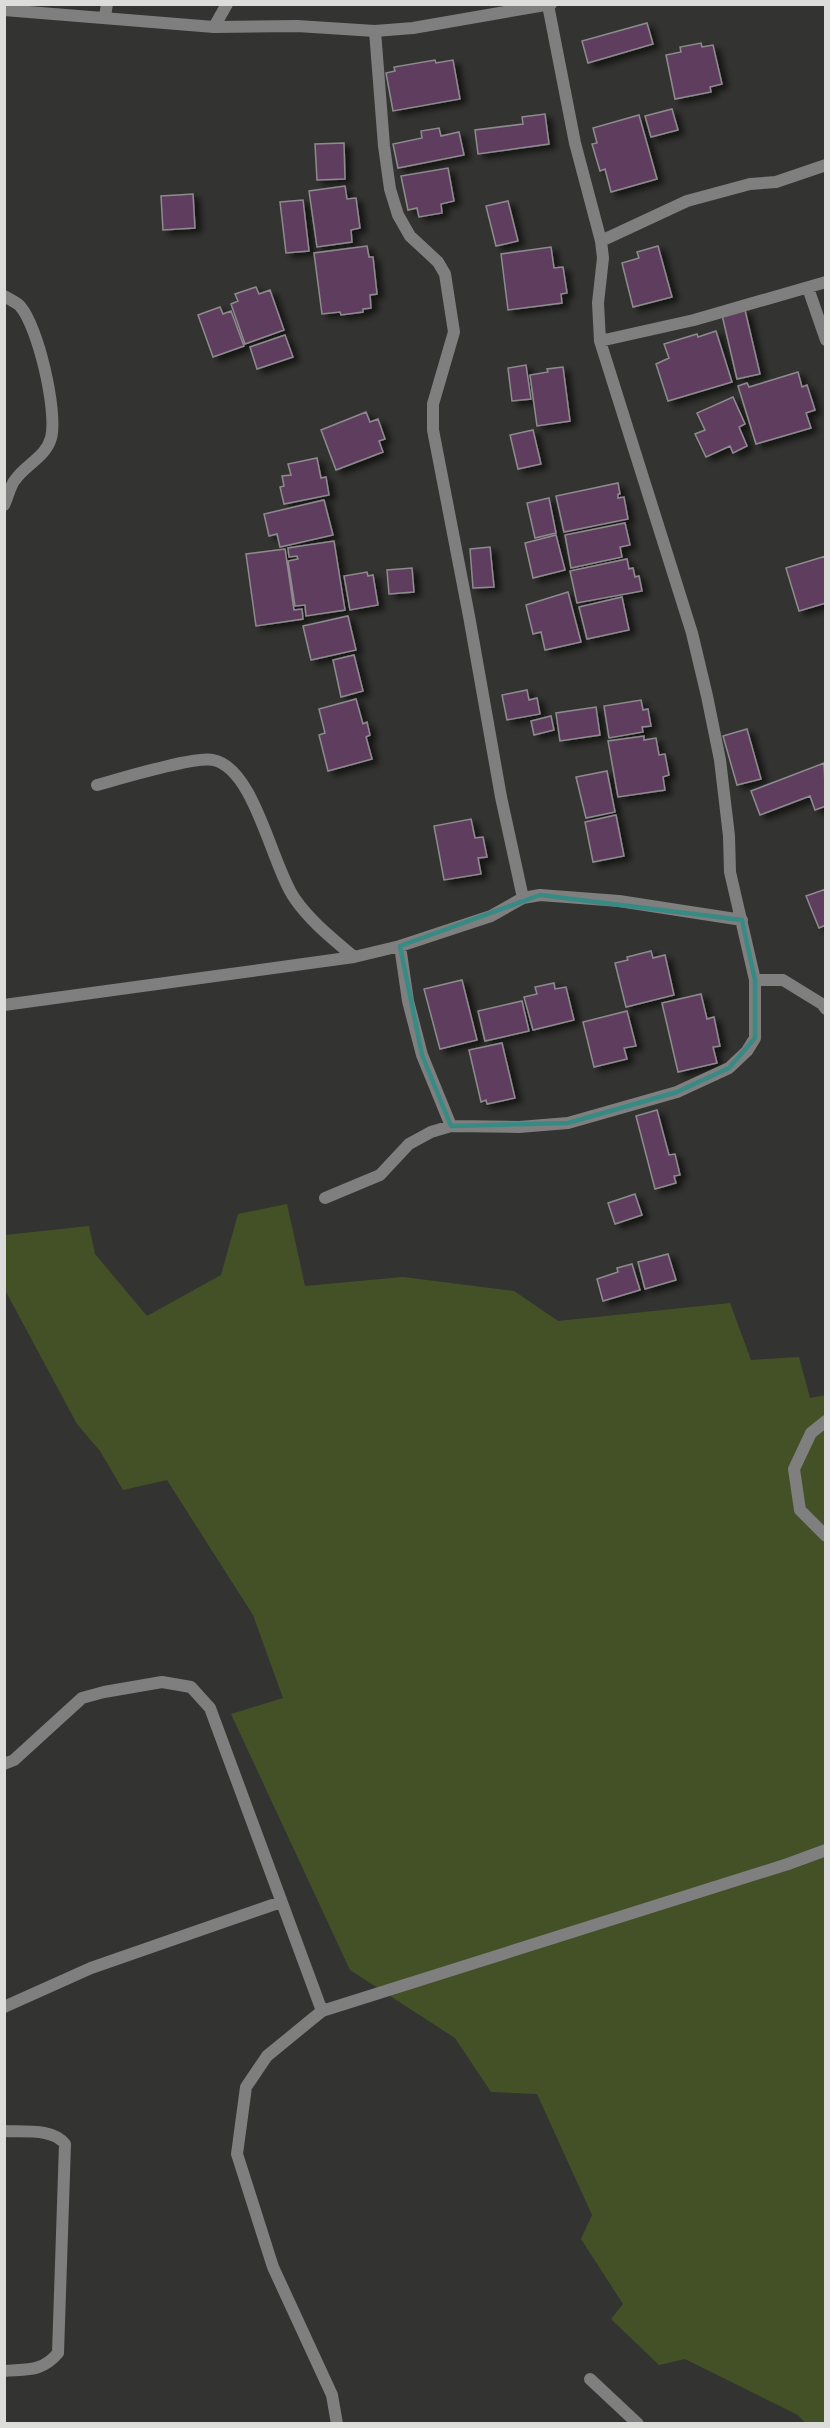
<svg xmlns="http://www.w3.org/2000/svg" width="830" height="2428" viewBox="0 0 830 2428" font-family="Arial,sans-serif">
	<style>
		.green { fill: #445127 }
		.building { fill: #5f3e5f; stroke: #8e8b8e; stroke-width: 1.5; filter: url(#shadow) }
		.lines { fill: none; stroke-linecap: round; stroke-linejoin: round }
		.minor { stroke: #7e7f7e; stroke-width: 12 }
		.tertiary { stroke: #7e7f7e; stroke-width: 12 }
		.marked { fill: none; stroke: #388b84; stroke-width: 4.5; stroke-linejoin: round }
	</style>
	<defs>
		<filter id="shadow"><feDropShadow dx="6" dy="4" stdDeviation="3" flood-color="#0009"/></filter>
	</defs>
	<rect width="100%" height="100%" fill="#333431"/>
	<!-- green -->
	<path class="green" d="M287 1204 305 1286 403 1277 514 1291 558 1321 730 1303 751 1360 799 1357 810 1398 826 1395 825 2423H805L798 2415 685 2359 659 2365 611 2319 623 2304 581 2239 592 2215 537 2094 491 2092 455 2038 350 1970 231 1714 283 1698 253 1615 167 1480 123 1490 100 1451 77 1424 5 1290V1235L89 1226 95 1254 147 1316 221 1275 238 1214Z"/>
	<!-- building -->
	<path class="building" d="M647 23 653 44 588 63 582 41Z
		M701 43 702 47 713 45 722 84 710 87 711 92 675 99 666 55 681 52 680 47Z
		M435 60 436 63 453 60 460 99 393 111 386 73 395 71 394 67Z
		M672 109 678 130 651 137 645 116Z
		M545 114 549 144 478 154 475 130 523 124 522 117Z
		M639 115 657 179 611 192 605 169 600 171 592 144 597 143 593 128Z
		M439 128 441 136 459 132 464 155 398 168 393 144 422 138 421 131Z
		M344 143 345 179 317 180 315 144Z
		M448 168 454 201 441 204 442 213 419 217 417 208 408 210 401 176Z
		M345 186 347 199 356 198 360 228 351 230 352 242 317 247 309 191Z
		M193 194 195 228 163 230 161 196Z
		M303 200 309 251 286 253 280 202Z
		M508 201 518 241 496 246 486 206Z
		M367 246 369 257H373L377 294 370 295 371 308 363 309V312L341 315 340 312 322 314 314 253Z
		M658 246 672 297 633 307 622 263 639 258 637 252Z
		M551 247 554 268 563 267 567 293 561 294 562 303 508 310 501 254Z
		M256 287 259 294 270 290 284 330 245 344 231 304 238 301 235 294Z
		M220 307 223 314 231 311 244 346 213 357 198 315Z
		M745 310 760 374 737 379 722 315Z
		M716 331 732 382 668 401 656 364 669 358 664 344 697 334 698 337Z
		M285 335 293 357 257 369 250 347Z
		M526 365 531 399 512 401 508 368Z
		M563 367 570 421 537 426 530 375 548 372 547 369Z
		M798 372 802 387 807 385 815 410 806 413 811 428 756 444 738 386 747 383 749 387Z
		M733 397 745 424 739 427 747 446 733 453 730 446 706 457 695 434 705 430 697 413Z
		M366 412 370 422 378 419 385 439 379 441 383 452 336 470 321 430Z
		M533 430 541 464 518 469 510 435Z
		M317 458 321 478 326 477 329 495 284 504 280 487 284 486 282 476 291 475 288 464Z
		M618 483 620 494H618V498L624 497 628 519 564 532 556 496Z
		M549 498 556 533 535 538 527 503Z
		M324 500 333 535 280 547 277 534 269 536 264 514Z
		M625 523 630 545 620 547 622 557 571 568 565 535Z
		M556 535 565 570 533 578 525 543Z
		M334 541 345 610 306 616 305 605 295 606 288 561 298 559 297 556 289 557 288 548Z
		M490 547 494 587 473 588 470 549Z
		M285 549 294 610 302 609 303 619 256 626 246 554Z
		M826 556V603L799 611 786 568Z
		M627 559 629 569 633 568 635 577 639 576 642 591 577 603 570 571Z
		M412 568 414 592 389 594 387 570Z
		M367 572 368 576 373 575 378 605 350 610 344 576Z
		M568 592 581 642 545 650 541 632 533 634 526 605Z
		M622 597 629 630 587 639 579 607Z
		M348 616 356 650 311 660 303 626Z
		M354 655 363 691 341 697 333 660Z
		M527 690 529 700 537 698 540 714 507 720 502 695Z
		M356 699 363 724 367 722 370 735 366 737 372 759 328 771 319 735 325 733 319 709Z
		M641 700 643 710 648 709 651 726 642 727 643 732 609 738 604 706Z
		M596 707 600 735 560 741 556 713Z
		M551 716 554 730 534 735 531 721Z
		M747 729 761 779 737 785 723 736Z
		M644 736V740L656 738 659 755 665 754 669 775 663 777 665 790 618 797 608 741Z
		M824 763 826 806 815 810 810 796 760 815 751 791Z
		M607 771 615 812 586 818 576 777Z
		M616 815 624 856 593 862 585 822Z
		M471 819 475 838 483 837 487 857 478 858 481 874 444 880 434 826Z
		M826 889V925L819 928 806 896Z
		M651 951 653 958 665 955 674 995 626 1007 615 963 628 960 627 957Z
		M462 980 477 1040 440 1049 424 989Z
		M554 983 555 989 566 987 574 1020 533 1030 524 997 537 994 535 987Z
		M701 994 707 1019 714 1017 720 1046 713 1047 717 1063 678 1072 662 1003Z
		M522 1001 529 1031 485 1041 478 1011Z
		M627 1011 636 1046 624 1048 627 1059 594 1067 583 1022Z
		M502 1043 515 1098 487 1104 486 1100 481 1102 469 1050Z
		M657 1110 669 1155 675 1154 680 1175 674 1176 676 1183 655 1189 636 1116Z
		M635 1194 642 1215 615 1224 608 1203Z
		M668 1254 676 1280 645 1289 638 1262Z
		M632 1264 640 1290 603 1301 597 1279 618 1272 617 1268Z"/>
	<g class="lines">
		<!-- minor -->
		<path class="minor" d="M105 16 107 4
			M214 27 227 4
			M375 31 384 146 390 189 398 215 410 236 438 262 445 274 454 332 433 404V430L469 616 501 797 523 898
			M601 241 687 201 750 184 776 182 826 165
			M808 288 826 340
			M4 296C9 299 16 302 20 306 38 326 58 412 51 438 46 457 25 465 15 480 10 486 8 497 4 505
			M600 341 694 320 826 282
			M97 785C119 779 194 756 213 760 255 768 272 867 295 899 311 922 333 939 354 957L400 946 408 1001 422 1055 451 1126
			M400 946 491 916 523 898 540 895 619 901 742 920
			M755 980H783L822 1004 826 1009
			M4 1005 354 957
			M325 1198 380 1175 409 1144 431 1132 451 1126 519 1127 568 1123 677 1092 729 1068 747 1051 755 1038V980L730 872 729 836 720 760 707 696 692 633 600 341 598 303 603 258 601 241 575 143 548 5
			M826 1421 811 1433 794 1469 800 1510 826 1536
			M4 1764 14 1760 82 1698 104 1692 162 1682 191 1687 210 1708 322 2011
			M4 2007 91 1968 281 1902
			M4 2131C24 2132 53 2128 65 2144L58 2353C42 2372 27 2369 4 2371
			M590 2379 638 2424
			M337 2424 332 2395 273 2267 237 2154 246 2087 267 2056 322 2011 788 1864 826 1850"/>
		<!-- tertiary -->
		<path class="tertiary" d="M4 10 214 27 297 26 375 31 413 28 551 4"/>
	</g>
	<!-- marked area -->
	<path class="marked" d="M540 895 742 920 755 980V1038L729 1068 677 1092 568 1123 451 1126 422 1055 400 946Z"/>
	<!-- border -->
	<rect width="830" height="2428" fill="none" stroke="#dcdddb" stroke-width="12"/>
</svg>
